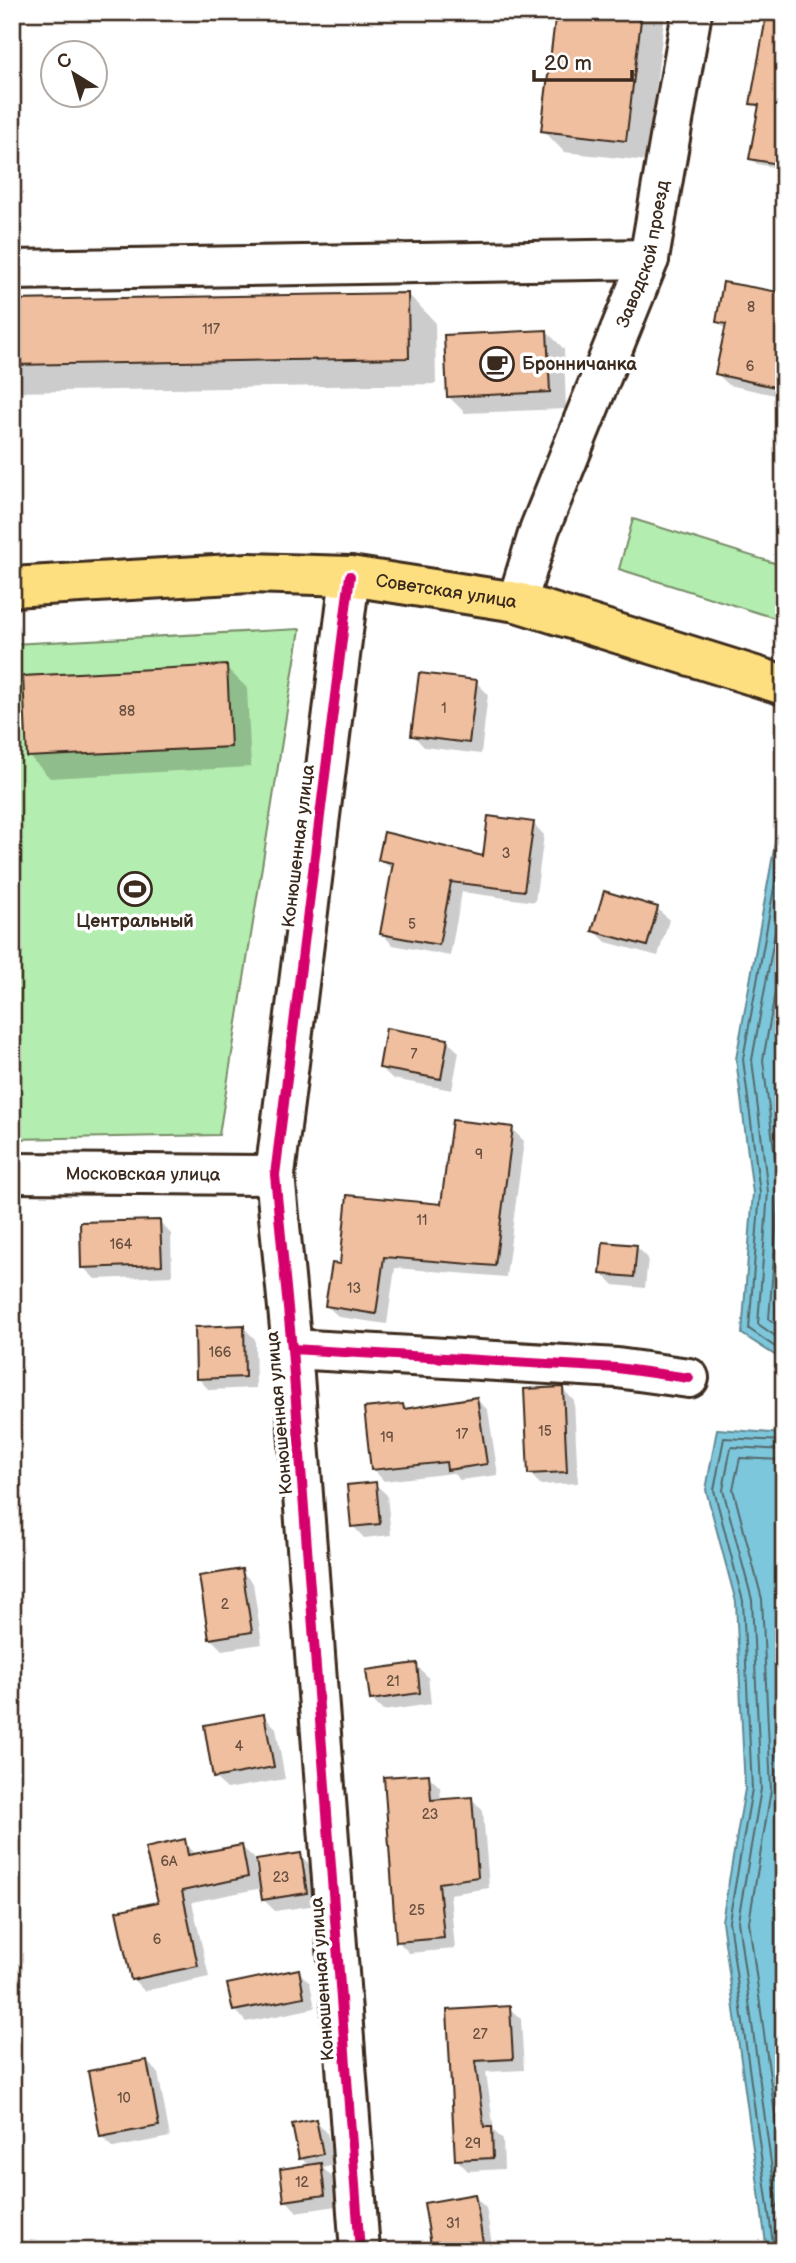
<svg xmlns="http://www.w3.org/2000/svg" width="796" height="2263" viewBox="0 0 796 2263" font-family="'Balsamiq Sans',sans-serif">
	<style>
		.green { fill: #b4edb0; stroke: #788c67; stroke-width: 2 }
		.water { fill: #7dc7dd; stroke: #638891; stroke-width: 2 }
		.shadow { fill: #0003 }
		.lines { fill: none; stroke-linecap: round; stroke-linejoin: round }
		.shore { stroke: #55696a; stroke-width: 2 }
		.building { fill: #efbfa0; stroke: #3b2a1e; stroke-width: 2 }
		.minor-casing { stroke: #3b2a1e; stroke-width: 44 }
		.major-casing { stroke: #3b2a1e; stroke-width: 44 }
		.minor { stroke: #fff; stroke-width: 38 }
		.major { stroke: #fedf80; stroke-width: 38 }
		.cycleway-casing { stroke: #fff; stroke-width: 15 }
		.cycleway { stroke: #d6006c; stroke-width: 10 }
		.labels { text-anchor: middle; stroke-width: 7; stroke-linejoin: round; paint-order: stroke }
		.number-label { font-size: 14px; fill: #684f3e }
		.street-label { font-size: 18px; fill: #3b2a1e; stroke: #fff }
		.poi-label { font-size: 18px; font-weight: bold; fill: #3b2a1e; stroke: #fff; text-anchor: start }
	</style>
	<rect width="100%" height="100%" fill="#fff"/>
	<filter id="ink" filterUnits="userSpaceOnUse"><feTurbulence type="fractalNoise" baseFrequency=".0143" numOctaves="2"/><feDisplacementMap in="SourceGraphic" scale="14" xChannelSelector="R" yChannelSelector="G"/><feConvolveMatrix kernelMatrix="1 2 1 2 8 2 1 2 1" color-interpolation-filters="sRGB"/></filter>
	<g filter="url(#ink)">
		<!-- green -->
		<path class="green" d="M633 519 784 566V621L619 569Z
			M300 629 219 1135 12 1139V644Z"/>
		<!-- water -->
		<path class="water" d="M784 816V1361L742 1334 753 1193 736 1059 778 827Z
			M717 1429 784 1434V2251H767L722 1921 745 1789 736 1602 706 1490Z"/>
		<!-- shadow -->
		<path class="shadow" d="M557 12H665L647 161 564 152 543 130Z
			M765 12H784V169L757 164 751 159 760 109 752 103 766 26Z
			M408 294 435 322 436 384 12 392V302Z
			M784 294V397L729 385 717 374 726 330 718 322Z
			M547 332 564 349 566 409 465 413 448 396Z
			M226 667 247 688 251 767 50 778 29 756Z
			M476 682 488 694 481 754 424 747 413 735Z
			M533 823 544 835 535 902 462 892 450 956 393 945 382 934 394 871 380 859 484 858Z
			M657 908 669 920 658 956 606 942 594 930Z
			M447 1041 459 1052 452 1090 393 1079 381 1068Z
			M512 1129 524 1141 506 1277 395 1268 387 1324 339 1317 327 1306 342 1266 443 1206Z
			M160 1222 171 1234 172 1276 95 1279 83 1267Z
			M12 1238 17 1322H12Z
			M636 1246 648 1258 645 1288 614 1285 602 1273Z
			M243 1327 255 1339 256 1388 209 1390 198 1378Z
			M563 1389 574 1401 578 1483 541 1485 529 1473Z
			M476 1399 488 1410 498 1475 460 1480 453 1473 384 1481 373 1469 403 1406 407 1410Z
			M375 1484 387 1495 391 1535 364 1538 353 1526Z
			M241 1571 253 1583 262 1644 222 1650 210 1638Z
			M416 1665 428 1677 431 1704 383 1711 371 1699Z
			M264 1716 276 1728 285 1779 227 1789 215 1778Z
			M428 1776 440 1787 441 1801 472 1799 483 1811 489 1888 450 1894 455 1949 409 1953 398 1941Z
			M184 1841 196 1855 242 1847 254 1858 256 1872 300 1855 312 1867 317 1905 275 1911 263 1899 262 1888 192 1902 209 1977 144 1991 133 1979Z
			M298 1971 310 1983 315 2008 246 2022 235 2010Z
			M509 2008 521 2019 524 2070 486 2072 494 2131 503 2140 504 2169 468 2171 456 2159 449 2011Z
			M147 2061 158 2073 170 2137 113 2148 101 2136Z
			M315 2121 327 2133 334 2165 323 2168 332 2177 336 2206 297 2212 286 2200 309 2166 301 2158Z
			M474 2196 486 2208 493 2251H434Z"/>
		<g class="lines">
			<!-- shore -->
			<path class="shore" d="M784 833 743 1059 760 1193 749 1329 784 1353
				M784 883 752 1060 768 1192 758 1324 784 1342
				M784 943 763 1060 779 1191 769 1319 784 1330
				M784 1460 740 1458 733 1489 762 1599 771 1790 749 1922 784 2182
				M774 2251 729 1921 752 1789 743 1601 714 1490 724 1438 784 1441
				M783 2251 738 1921 761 1789 752 1600 723 1490 731 1447 784 1450"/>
		</g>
		<!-- building -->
		<path class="building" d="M556 12H642L626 141 541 131Z
			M767 12H784V165L749 159 759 105 750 104Z
			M723 282 784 293V389L715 374 726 324 716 322Z
			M408 293 409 358 12 365V300Z
			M547 330 550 392 447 397 444 335Z
			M227 665 231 747 27 757 23 676Z
			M419 673 477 680 469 743 411 736Z
			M488 816 534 822 524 891 451 882 439 945 380 934 393 863 378 860 384 832 483 856Z
			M604 891 658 907 647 946 592 931Z
			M386 1028 448 1039 441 1079 379 1068Z
			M452 1120 513 1127 495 1266 384 1257 376 1314 325 1306 332 1263 340 1264 347 1195 441 1204Z
			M160 1220 162 1265 81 1268 80 1222Z
			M603 1242 637 1245 634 1277 600 1274Z
			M244 1325 245 1377 196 1379 195 1327Z
			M563 1387 567 1472 528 1474 524 1389Z
			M477 1397 487 1464 447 1470 446 1462 371 1470 364 1408 403 1404 404 1409Z
			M376 1482 380 1524 351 1527 347 1485Z
			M242 1569 252 1632 209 1639 199 1576Z
			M417 1663 420 1693 370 1700 366 1670Z
			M264 1714 274 1767 213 1778 204 1725Z
			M429 1774 431 1800 472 1797 478 1877 439 1883 444 1938 396 1942 384 1777Z
			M185 1839 188 1855 242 1845 248 1877 182 1891 198 1966 131 1980 116 1911 158 1902 145 1848Z
			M301 1853 307 1893 262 1900 256 1860Z
			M299 1969 304 1997 233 2011 227 1984Z
			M510 2006 513 2059 475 2061 484 2127H492L493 2158 455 2160 447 2010Z
			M147 2060 159 2126 100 2137 88 2071Z
			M316 2119 323 2154 299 2159 292 2124Z
			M321 2163 325 2195 284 2201 280 2169Z
			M475 2194 483 2243 432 2251 424 2203Z"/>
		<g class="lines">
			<!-- minor casing -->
			<g class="minor-casing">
				<g id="minor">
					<path d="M12 270 649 259"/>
					<path d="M350 576 275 1175 292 1349 360 2251"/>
					<path id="s1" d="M517 602 540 528 649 259 692 12"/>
					<path id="s2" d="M12 1173 275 1175"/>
					<path d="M292 1349 617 1368 689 1378"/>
				</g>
			</g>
			<!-- major casing -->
			<g class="major-casing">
				<g id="major">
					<path id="s3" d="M12 587 249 573 350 576 517 602 784 685"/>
				</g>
			</g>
			<!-- minor -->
			<use href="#minor" class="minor"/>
			<!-- major -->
			<use href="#major" class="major"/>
			<!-- cycleway casing -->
			<g class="cycleway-casing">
				<path id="cycleway" d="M350 576 275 1175 292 1349 360 2251
					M292 1349 617 1368 689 1378"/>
			</g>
			<!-- cycleway -->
			<use href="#cycleway" class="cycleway"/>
		</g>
	</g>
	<!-- icons -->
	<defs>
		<g id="cafe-ring" transform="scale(1.75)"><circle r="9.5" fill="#fff" stroke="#3b2a1e" stroke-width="1.5"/><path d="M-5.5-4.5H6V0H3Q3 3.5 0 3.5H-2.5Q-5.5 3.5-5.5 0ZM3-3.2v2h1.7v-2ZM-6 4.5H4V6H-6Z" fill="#3b2a1e"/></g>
		<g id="stadium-ring" transform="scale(1.75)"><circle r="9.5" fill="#fff" stroke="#3b2a1e" stroke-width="1.5"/><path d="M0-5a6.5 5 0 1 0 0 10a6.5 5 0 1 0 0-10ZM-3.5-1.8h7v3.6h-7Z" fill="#3b2a1e"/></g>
	</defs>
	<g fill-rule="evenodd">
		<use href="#cafe-ring" x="497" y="364"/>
		<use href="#stadium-ring" x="135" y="889"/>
	</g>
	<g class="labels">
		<!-- number labels -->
		<g class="number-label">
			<text x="751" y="312">8</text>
			<text x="211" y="334">117</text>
			<text x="750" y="371">6</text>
			<text x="444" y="713">1</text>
			<text x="127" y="716">88</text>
			<text x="506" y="858">3</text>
			<text x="412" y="929">5</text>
			<text x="414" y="1059">7</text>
			<text x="479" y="1159">9</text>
			<text x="422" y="1225">11</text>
			<text x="121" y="1249">164</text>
			<text x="354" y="1293">13</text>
			<text x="220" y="1357">166</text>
			<text x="545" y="1436">15</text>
			<text x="462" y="1439">17</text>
			<text x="387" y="1442">19</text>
			<text x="225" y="1609">2</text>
			<text x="393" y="1686">21</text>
			<text x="239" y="1751">4</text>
			<text x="430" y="1819">23</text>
			<text x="169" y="1866">6А</text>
			<text x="281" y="1882">23</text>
			<text x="417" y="1915">25</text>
			<text x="157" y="1944">6</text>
			<text x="480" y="2039">27</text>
			<text x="124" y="2103">10</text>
			<text x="473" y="2148">29</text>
			<text x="302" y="2187">12</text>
			<text x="453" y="2228">31</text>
		</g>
		<!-- street labels -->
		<g class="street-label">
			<text dy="6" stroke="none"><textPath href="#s1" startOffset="371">Заводской проезд</textPath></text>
			<text dy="6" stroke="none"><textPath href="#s3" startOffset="436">Советская улица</textPath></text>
			<text transform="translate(298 846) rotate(-83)" y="6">Конюшенная улица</text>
			<text dy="6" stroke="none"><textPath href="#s2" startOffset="131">Московская улица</textPath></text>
			<text transform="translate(279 1413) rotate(-95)" y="6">Конюшенная улица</text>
			<text transform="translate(322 1979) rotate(-94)" y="6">Конюшенная улица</text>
		</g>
		<!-- poi labels -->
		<g class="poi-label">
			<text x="522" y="370">Бронничанка</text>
			<text x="135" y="927" text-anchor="middle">Центральный</text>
		</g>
	</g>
	<!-- margin -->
	<rect width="796" height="2263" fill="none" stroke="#fff" stroke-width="42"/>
	<rect x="21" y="21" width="754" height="2221" fill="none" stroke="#3b2a1e" stroke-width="2.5" filter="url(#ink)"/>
	<!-- north arrow -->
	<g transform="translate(74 74) rotate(323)"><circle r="33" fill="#ffffff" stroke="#b1aaa5" stroke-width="2"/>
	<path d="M0-5L12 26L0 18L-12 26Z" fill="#3b2a1e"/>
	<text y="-10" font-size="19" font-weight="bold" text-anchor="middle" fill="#3b2a1e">С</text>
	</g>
	<!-- scale -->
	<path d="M534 70v10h98v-10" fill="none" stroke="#3b2a1e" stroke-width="3.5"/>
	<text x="544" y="70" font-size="21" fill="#3b2a1e" stroke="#ffffff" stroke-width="5" paint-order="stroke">20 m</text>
</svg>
